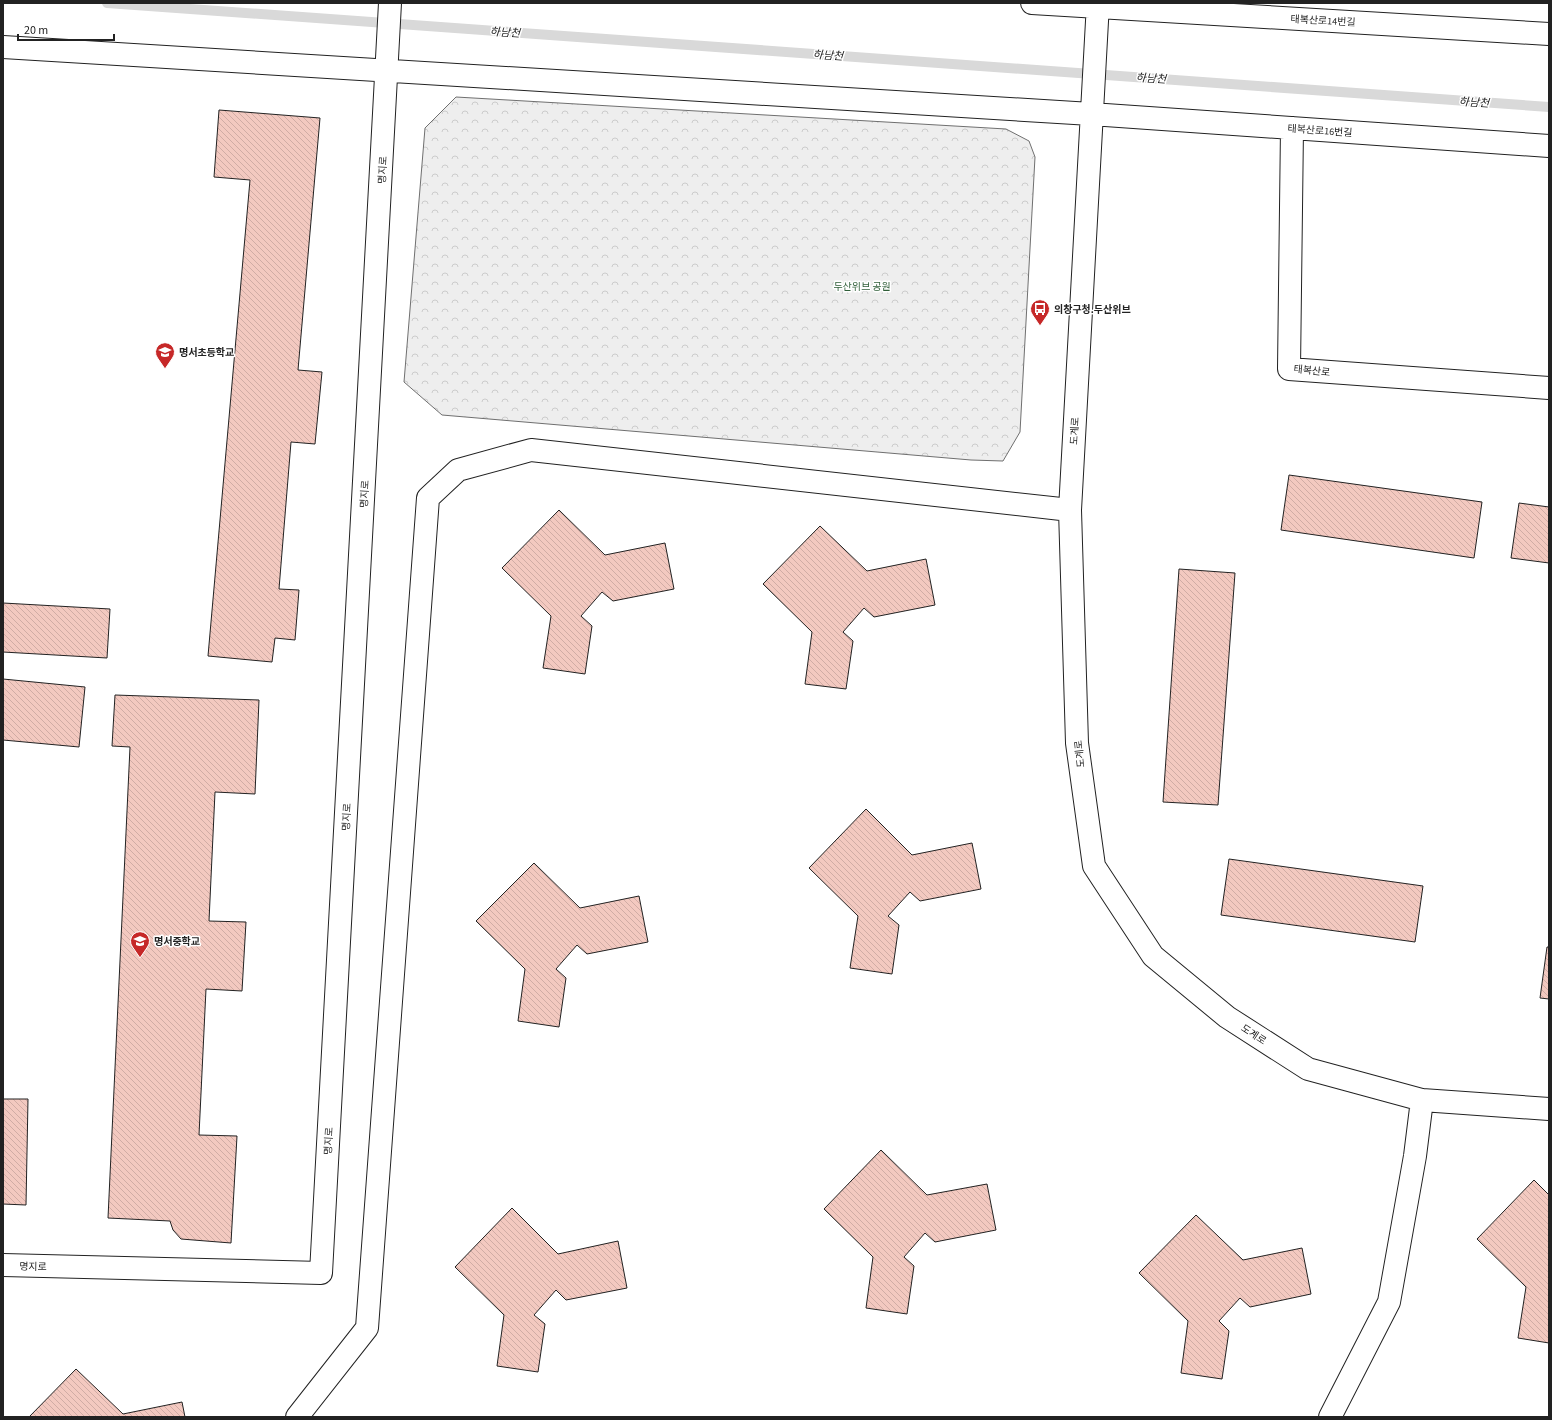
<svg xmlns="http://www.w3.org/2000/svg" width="1552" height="1420" viewBox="0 0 1552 1420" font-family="'Source Sans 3','Noto Sans KR',sans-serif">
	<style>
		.forest { fill: url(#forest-crowns); stroke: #6f6f6f }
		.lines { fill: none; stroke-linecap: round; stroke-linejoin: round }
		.stream { stroke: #d9d9d9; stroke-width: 10 }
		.building { fill: url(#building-back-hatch); stroke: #222 }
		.minor-casing { stroke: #222; stroke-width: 24 }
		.minor { stroke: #fff; stroke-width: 22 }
		.labels { text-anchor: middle; stroke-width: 3; stroke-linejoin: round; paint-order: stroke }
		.street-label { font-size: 10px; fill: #222; stroke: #fff }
		.park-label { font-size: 10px; fill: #2f5e38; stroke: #fff }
		.poi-label { font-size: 10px; font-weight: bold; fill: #222; stroke: #fff; text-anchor: start }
		.water-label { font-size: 11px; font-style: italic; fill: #222; stroke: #fff }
	</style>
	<defs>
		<pattern id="forest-crowns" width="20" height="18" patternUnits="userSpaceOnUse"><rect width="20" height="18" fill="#eee"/><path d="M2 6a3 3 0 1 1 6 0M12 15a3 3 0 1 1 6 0" fill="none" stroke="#ccc"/></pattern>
		<pattern id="building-back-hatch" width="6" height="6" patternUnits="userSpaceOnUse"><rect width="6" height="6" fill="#f3c9c0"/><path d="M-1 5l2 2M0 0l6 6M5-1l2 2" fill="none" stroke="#d0aca5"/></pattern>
	</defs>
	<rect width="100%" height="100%" fill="#fff"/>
	<!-- forest -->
	<path class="forest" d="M456 97 1006 129 1029 141 1035 157 1020 432 1003 461 971 460 442 415 404 382 425 128Z"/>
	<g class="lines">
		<!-- stream -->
		<path class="stream" d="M107 3 1549 107"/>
	</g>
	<!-- building -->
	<path class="building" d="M219 110 320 118 298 370 322 372 315 444 291 442 279 589 299 590 295 640 275 638 272 662 208 656 250 180 214 177Z
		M1289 475 1482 502 1474 558 1281 530Z
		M1519 503 1549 507V563L1511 558Z
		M559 510 605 555 665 543 674 589 613 601 602 592 581 616 592 626 585 674 543 668 551 616 502 568Z
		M820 526 867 571 926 559 935 605 874 617 864 608 843 632 853 641 846 689 805 684 812 632 763 584Z
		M1179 569 1235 573 1218 805 1163 802Z
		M3 603 110 609 107 658 3 652Z
		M3 679 85 687 79 747 3 740Z
		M115 695 259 700 255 794 215 792 209 921 246 922 242 991 206 989 199 1135 237 1136 231 1243 181 1239 173 1230 170 1221 108 1218 130 747 112 746Z
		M866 809 912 855 972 843 981 889 920 901 910 892 888 916 899 925 892 974 850 968 858 916 809 868Z
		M1229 859 1423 886 1415 942 1221 915Z
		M534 863 580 908 639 896 648 942 587 954 577 945 556 969 566 978 559 1027 518 1021 525 969 476 921Z
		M1547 947H1549V999L1540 998Z
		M3 1099H28L26 1205 3 1204Z
		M881 1150 927 1195 987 1184 996 1230 935 1242 925 1233 904 1257 914 1266 907 1314 866 1308 873 1257 824 1209Z
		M1534 1180 1549 1195V1343L1518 1338 1526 1287 1477 1239Z
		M512 1208 558 1254 618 1241 627 1288 566 1300 556 1290 534 1315 545 1324 538 1372 497 1366 504 1315 455 1267Z
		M1196 1215 1243 1260 1302 1248 1311 1294 1250 1307 1240 1298 1219 1321 1229 1331 1222 1379 1181 1373 1188 1321 1139 1273Z
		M76 1369 123 1414 182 1402 185 1417H29Z"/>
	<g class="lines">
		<!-- minor casing -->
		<g class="minor-casing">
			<path id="minor" d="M1032 3 1549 34
				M1098 3 1070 510 1077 743 1094 866 1153 956 1227 1017 1308 1069 1422 1100 1549 1109
				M3 47 1091 114 1549 146
				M1292 128 1289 369 1549 388
				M3 1265 321 1273 390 3
				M297 1417 367 1328 428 498 458 470 531 450 1070 510
				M1330 1417 1389 1302 1415 1156 1422 1100"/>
		</g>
		<!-- minor -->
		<use href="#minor" class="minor"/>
	</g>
	<!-- icons -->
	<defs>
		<g id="bus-pin" transform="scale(1)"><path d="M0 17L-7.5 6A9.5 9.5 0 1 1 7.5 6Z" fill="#c62828" stroke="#fff"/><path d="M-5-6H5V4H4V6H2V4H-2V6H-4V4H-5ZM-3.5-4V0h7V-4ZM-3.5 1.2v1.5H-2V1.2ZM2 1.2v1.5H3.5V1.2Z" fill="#fff"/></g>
		<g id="school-pin" transform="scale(1)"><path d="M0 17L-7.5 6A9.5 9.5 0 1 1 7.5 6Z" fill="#c62828" stroke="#fff"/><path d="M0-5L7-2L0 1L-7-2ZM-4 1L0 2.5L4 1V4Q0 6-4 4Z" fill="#fff"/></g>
	</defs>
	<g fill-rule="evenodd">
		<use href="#bus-pin" x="1040" y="309"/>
		<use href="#school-pin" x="165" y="352"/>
		<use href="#school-pin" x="140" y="941"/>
	</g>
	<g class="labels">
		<!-- street labels -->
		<g class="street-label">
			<text transform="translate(1323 20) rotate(3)" y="4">태복산로14번길</text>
			<text transform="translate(1320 130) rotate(4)" y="4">태복산로16번길</text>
			<text transform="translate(382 170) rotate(-87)" y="4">명지로</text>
			<text transform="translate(1312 370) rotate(6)" y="4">태복산로</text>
			<text transform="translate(1074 431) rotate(-87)" y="4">도계로</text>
			<text transform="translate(364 494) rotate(-87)" y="4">명지로</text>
			<text transform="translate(1079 754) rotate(-96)" y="4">도계로</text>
			<text transform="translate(346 817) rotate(-87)" y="4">명지로</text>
			<text transform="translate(1254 1034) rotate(33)" y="4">도계로</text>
			<text transform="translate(328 1141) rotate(-87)" y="4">명지로</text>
			<text transform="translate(33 1266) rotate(1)" y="4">명지로</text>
		</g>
		<!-- park labels -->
		<g class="park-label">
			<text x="862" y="290">두산위브 공원</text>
		</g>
		<!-- poi labels -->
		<g class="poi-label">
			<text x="1054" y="313">의창구청.두산위브</text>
			<text x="179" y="356">명서초등학교</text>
			<text x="154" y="945">명서중학교</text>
		</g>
		<!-- water labels -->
		<g class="water-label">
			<text transform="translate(505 32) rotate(4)" y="4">하남천</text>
			<text transform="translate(828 55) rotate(4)" y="4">하남천</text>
			<text transform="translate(1151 78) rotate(4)" y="4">하남천</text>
			<text transform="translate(1474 102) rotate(4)" y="4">하남천</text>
		</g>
	</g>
	<!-- border -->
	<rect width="1552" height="1420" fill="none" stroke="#222222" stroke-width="8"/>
	<!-- scale -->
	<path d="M18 34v6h96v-6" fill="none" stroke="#222222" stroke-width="2"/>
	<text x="24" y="34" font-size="12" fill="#222222" stroke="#ffffff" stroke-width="3" paint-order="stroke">20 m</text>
</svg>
